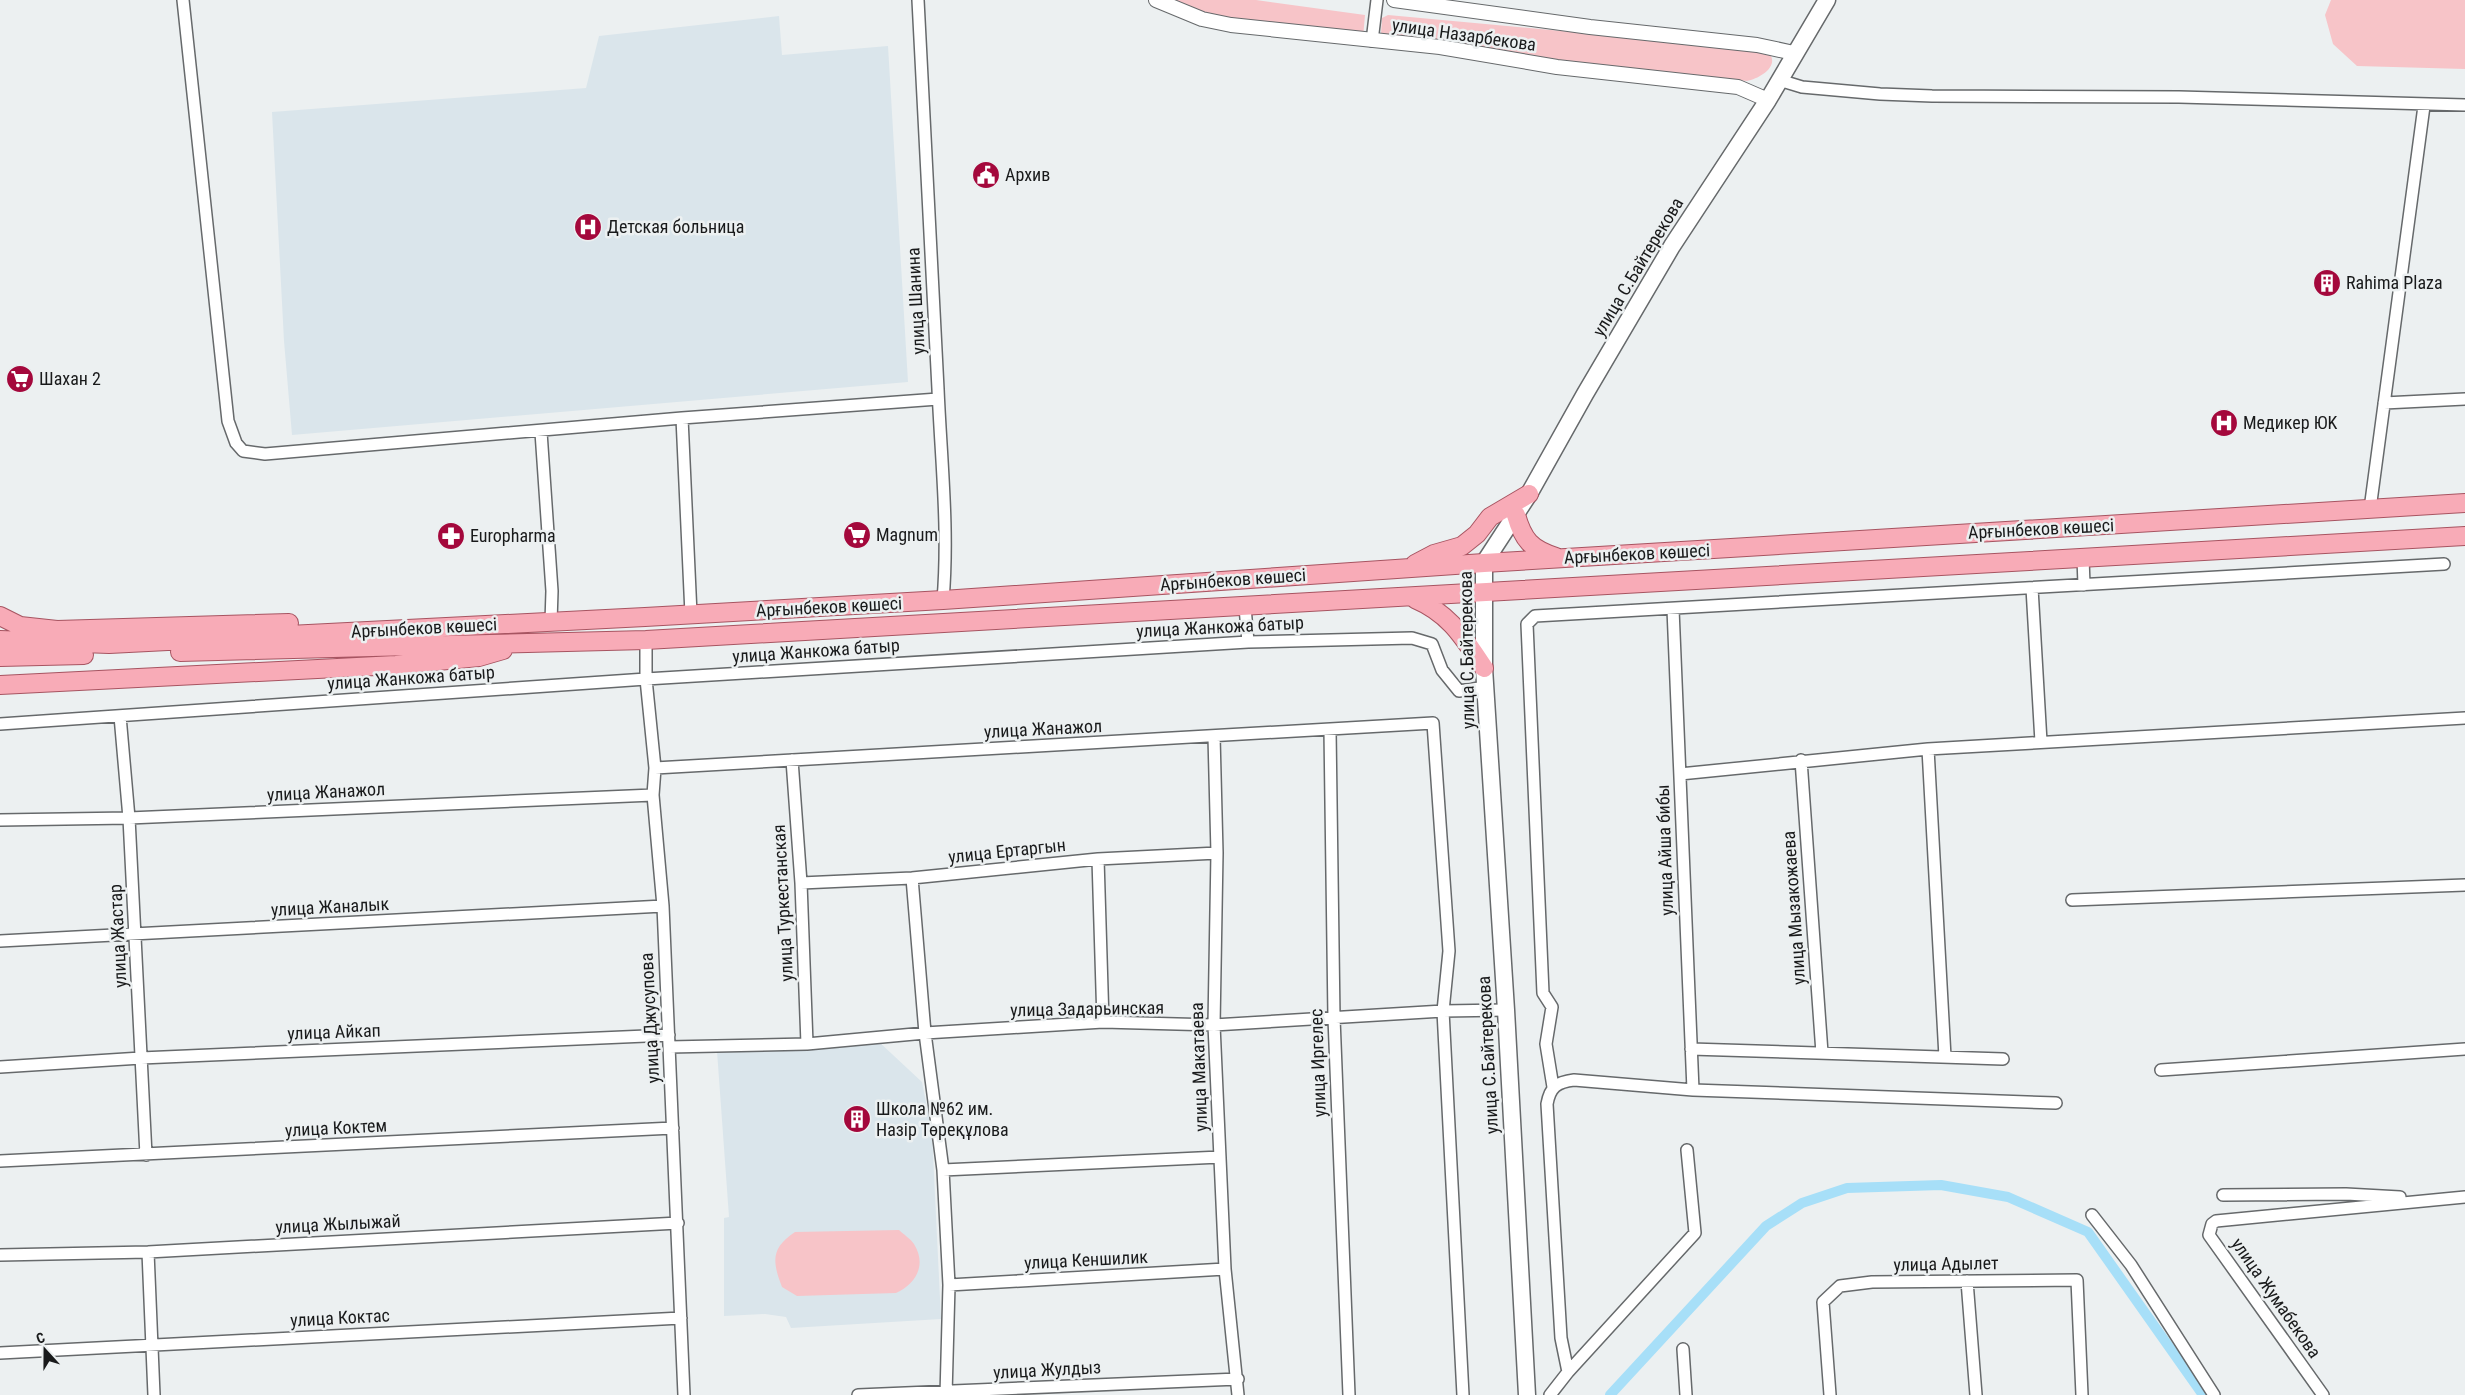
<svg xmlns="http://www.w3.org/2000/svg" width="2465" height="1395" viewBox="0 0 2465 1395" font-family="'Roboto Condensed',sans-serif">
<style>
.built{fill:#dae5eb}
.green{fill:#f7c4c8}
.lines{fill:none;stroke-linecap:round;stroke-linejoin:round}
.canal{stroke:#a7dff8;stroke-width:10}
.minor-casing{stroke:#66696b;stroke-width:14}
.tertiary-casing{stroke:#66696b;stroke-width:16}
.secondary-casing{stroke:#66696b;stroke-width:19}
.primary-casing{stroke:#a75461;stroke-width:20}
.minor{stroke:#fff;stroke-width:11}
.tertiary{stroke:#fff;stroke-width:14}
.secondary{stroke:#fff;stroke-width:16}
.primary{stroke:#f8abb7;stroke-width:18}
.labels{text-anchor:middle;stroke-width:5;stroke-linejoin:round;paint-order:stroke}
.street-label{font-size:18px;fill:#191a1b;stroke:#ecf0f1}
.poi-label{font-size:18px;fill:#191a1b;stroke:#ecf0f1;text-anchor:start}
</style>
<rect width="100%" height="100%" fill="#ecf0f1"/>
<path class="built" d="M779 16 782 55 888 46 908 382 292 435 284 341 272 112 586 88 599 36Z
M878 1041 922 1082 932 1133 941 1319 791 1328 786 1317 765 1314 724 1316V1218L729 1217 717 1051Z"/>
<path class="green" d="M1155 0H1256L1365 15 1363 38 1205 23Z
M2331 0H2465V69L2357 66 2333 44 2325 15Z
M1388 15 1766 50C1783 64 1761 78 1747 81L1385 43 1381 34 1382 18Z
M899 1230C903 1234 911 1239 914 1244 927 1265 916 1284 896 1293L797 1296 782 1287C772 1261 771 1248 795 1232Z"/>
<g class="lines">
<path class="canal" d="M1610 1395 1766 1226 1802 1203 1847 1188 1941 1185 2008 1197 2088 1232 2203 1395"/>
<g class="minor-casing">
<path id="minor" d="M183 0 228 421 236 443 243 451 265 454 682 418 938 399
M918 0C924 130 932 259 938 389 941 460 949 529 943 600
M1372 41 1377 0
M1779 80 1802 87 1880 94 1932 96 2179 97 2465 105
M2384 403 2465 399
M682 418 691 614
M541 432 552 591 551 622
M2370 509 2424 106
M2083 558 2084 585
M2032 588 2041 742
M1245 607 1248 642
M1673 609 1693 1090
M646 640V679L655 768 653 795 663 906 684 1395
M120 716 129 818 146 1155
M0 724 646 679 1248 642 1412 638 1432 644 1442 670 1459 691 1486 687
M1330 730 1334 1018 1349 1395
M1214 736 1217 853 1214 1025 1225 1269 1238 1395
M1928 749 1945 1057
M792 760 801 883 807 1044
M1801 760 1822 1053
M655 768 1433 723 1449 951 1443 1011 1463 1395
M1680 774 1928 749 2465 718
M0 820 129 818 653 795
M1098 859 1103 1022
M912 878 925 1033 943 1170 949 1285 946 1395
M801 883 912 878 1098 859 1217 853
M2072 900 2465 885
M0 941 663 906
M669 1047 807 1044 925 1033 1103 1022 1214 1025 1443 1011 1506 1010
M1691 1049 2003 1059
M0 1067 141 1058 669 1035
M2161 1070 2465 1049
M1553 1087 1546 1044 1552 1007 1543 993 1527 624 1535 616 2444 564
M0 1161 673 1128
M943 1170 1220 1157
M2223 1195 2346 1194 2400 1197
M2092 1215 2131 1265 2214 1395
M148 1252 154 1395
M0 1255 148 1252 678 1223
M1967 1281 1976 1395
M949 1285 1225 1269
M1683 1349 1686 1395
M0 1353 681 1318
M1568 1372 1561 1338 1547 1104C1550 1087 1557 1082 1574 1080L1693 1090 2056 1103
M858 1395 1238 1379
M1550 1395 1568 1372 1695 1233 1687 1150
M1830 1395 1823 1302 1840 1286 1872 1282 2077 1280 2082 1395
M2323 1395 2209 1235 2212 1224 2216 1221 2465 1197"/>
</g>
<g class="tertiary-casing">
<path id="tertiary" d="M1156 0 1202 19 1231 25 1440 47 1557 67 1738 87 1768 100
M1394 0 1590 27 1757 45 1794 53"/>
</g>
<g class="secondary-casing">
<path id="secondary" d="M1527 1395 1506 1010 1484 668V563L1529 494 1585 394 1672 246 1768 100 1827 0"/>
</g>
<g class="primary-casing">
<path id="primary" d="M1516 515C1523 540 1531 549 1556 557
M1415 564 1434 554 1462 546 1477 534 1490 517 1529 494
M1415 599C1450 614 1463 637 1484 668
M0 616 20 626 57 630 289 623
M0 640 109 644 645 617 943 600 1484 563 2465 503
M180 652 646 640 2465 536
M0 657 84 655
M0 685 396 665 479 657 503 650"/>
</g>
<use href="#minor" class="minor"/>
<use href="#tertiary" class="tertiary"/>
<use href="#secondary" class="secondary"/>
<use href="#primary" class="primary"/>
</g>
<defs>
<g id="civic-disc" transform="scale(1.4375)"><circle r="9.5" fill="#a4083c" stroke="#ecf0f1"/><path d="M-.6-6.5H3V-4.5H.6V-3L4-1V1h2V6H-6V1h2V-1L-.6-3ZM-1.2 2.5V6h2.4V2.5Z" fill="#fff"/></g>
<g id="hospital-disc" transform="scale(1.4375)"><circle r="9.5" fill="#a4083c" stroke="#ecf0f1"/><path d="M-5-5h3v3.5h4V-5h3V5h-3V1.5h-4V5h-3Z" fill="#fff"/></g>
<g id="building-disc" transform="scale(1.4375)"><circle r="9.5" fill="#a4083c" stroke="#ecf0f1"/><path d="M-4-6H4V6H1V3H-1V6H-4ZM-2.5-4.3h1.7v1.8h-1.7ZM.8-4.3h1.7v1.8H.8ZM-2.5-1h1.7V.8h-1.7ZM.8-1h1.7V.8H.8Z" fill="#fff"/></g>
<g id="supermarket-disc" transform="scale(1.4375)"><circle r="9.5" fill="#a4083c" stroke="#ecf0f1"/><path d="M-6-5.5h2.5l.6 2H6L4.5 2H-2.5L-4.4-4H-6ZM-1.5 3.2a1.3 1.3 0 1 0 .1 0ZM3 3.2a1.3 1.3 0 1 0 .1 0Z" fill="#fff"/></g>
<g id="pharmacy-disc" transform="scale(1.4375)"><circle r="9.5" fill="#a4083c" stroke="#ecf0f1"/><path d="M-2-6h4v4h4v4h-4v4h-4v-4h-4v-4h4Z" fill="#fff"/></g>
</defs>
<g fill-rule="evenodd">
<use href="#civic-disc" x="986" y="175"/>
<use href="#hospital-disc" x="588" y="227"/>
<use href="#building-disc" x="2327" y="283"/>
<use href="#supermarket-disc" x="20" y="379"/>
<use href="#hospital-disc" x="2224" y="423"/>
<use href="#supermarket-disc" x="857" y="535"/>
<use href="#pharmacy-disc" x="451" y="536"/>
<use href="#building-disc" x="857" y="1119"/>
</g>
<g class="labels">
<g class="street-label">
<text transform="translate(1464 35) rotate(8)" y="6">улица Назарбекова</text>
<text transform="translate(1638 267) rotate(-59)" y="6">улица С.Байтерекова</text>
<text transform="translate(916 301) rotate(-93)" y="6">улица Шанина</text>
<text transform="translate(2041 529) rotate(-3)" y="6">Арғынбеков көшесі</text>
<text transform="translate(1637 554) rotate(-3)" y="6">Арғынбеков көшесі</text>
<text transform="translate(1233 580) rotate(-4)" y="6">Арғынбеков көшесі</text>
<text transform="translate(829 607) rotate(-3)" y="6">Арғынбеков көшесі</text>
<text transform="translate(1220 627) rotate(-3)" y="6">улица Жанкожа батыр</text>
<text transform="translate(424 628) rotate(-3)" y="6">Арғынбеков көшесі</text>
<text transform="translate(1467 650) rotate(-91)" y="6">улица С.Байтерекова</text>
<text transform="translate(816 651) rotate(-4)" y="6">улица Жанкожа батыр</text>
<text transform="translate(411 678) rotate(-4)" y="6">улица Жанкожа батыр</text>
<text transform="translate(1043 729) rotate(-3)" y="6">улица Жанажол</text>
<text transform="translate(326 792) rotate(-3)" y="6">улица Жанажол</text>
<text transform="translate(1665 850) rotate(-92)" y="6">улица Айша бибы</text>
<text transform="translate(1007 851) rotate(-6)" y="6">улица Ертаргын</text>
<text transform="translate(783 903) rotate(-93)" y="6">улица Туркестанская</text>
<text transform="translate(330 907) rotate(-3)" y="6">улица Жаналык</text>
<text transform="translate(1794 908) rotate(-94)" y="6">улица Мызакожаева</text>
<text transform="translate(118 936) rotate(-93)" y="6">улица Жастар</text>
<text transform="translate(1087 1009) rotate(-1)" y="6">улица Задарьинская</text>
<text transform="translate(650 1018) rotate(-93)" y="6">улица Джусупова</text>
<text transform="translate(334 1032) rotate(-2)" y="6">улица Айкап</text>
<text transform="translate(1488 1055) rotate(-93)" y="6">улица С.Байтерекова</text>
<text transform="translate(1318 1063) rotate(-92)" y="6">улица Иргелес</text>
<text transform="translate(1199 1067) rotate(-92)" y="6">улица Макатаева</text>
<text transform="translate(336 1128) rotate(-3)" y="6">улица Коктем</text>
<text transform="translate(338 1224) rotate(-3)" y="6">улица Жылыжай</text>
<text transform="translate(1086 1260) rotate(-3)" y="6">улица Кеншилик</text>
<text transform="translate(1946 1264) rotate(-1)" y="6">улица Адылет</text>
<text transform="translate(2276 1298) rotate(55)" y="6">улица Жумабекова</text>
<text transform="translate(340 1318) rotate(-3)" y="6">улица Коктас</text>
<text transform="translate(1047 1370) rotate(-3)" y="6">улица Жулдыз</text>
</g>
<g class="poi-label">
<text x="1005" y="181">Архив</text>
<text x="607" y="233">Детская больница</text>
<text x="2346" y="289">Rahima Plaza</text>
<text x="39" y="385">Шахан 2</text>
<text x="2243" y="429">Медикер ЮK</text>
<text x="876" y="541">Magnum</text>
<text x="470" y="542">Europharma</text>
<text x="876" y="1115">Школа №62 им.<tspan x="876" dy="21">Назір Төреқұлова</tspan></text>
</g>
</g>
<g transform="translate(45 1350) rotate(339)" stroke="#ecf0f1" stroke-width="4" paint-order="stroke">
<path d="M0-4L9 19L0 12L-9 19Z" fill="#191a1b"/>
<text y="-8" font-size="14" font-weight="bold" text-anchor="middle" fill="#191a1b">С</text>
</g>
</svg>
